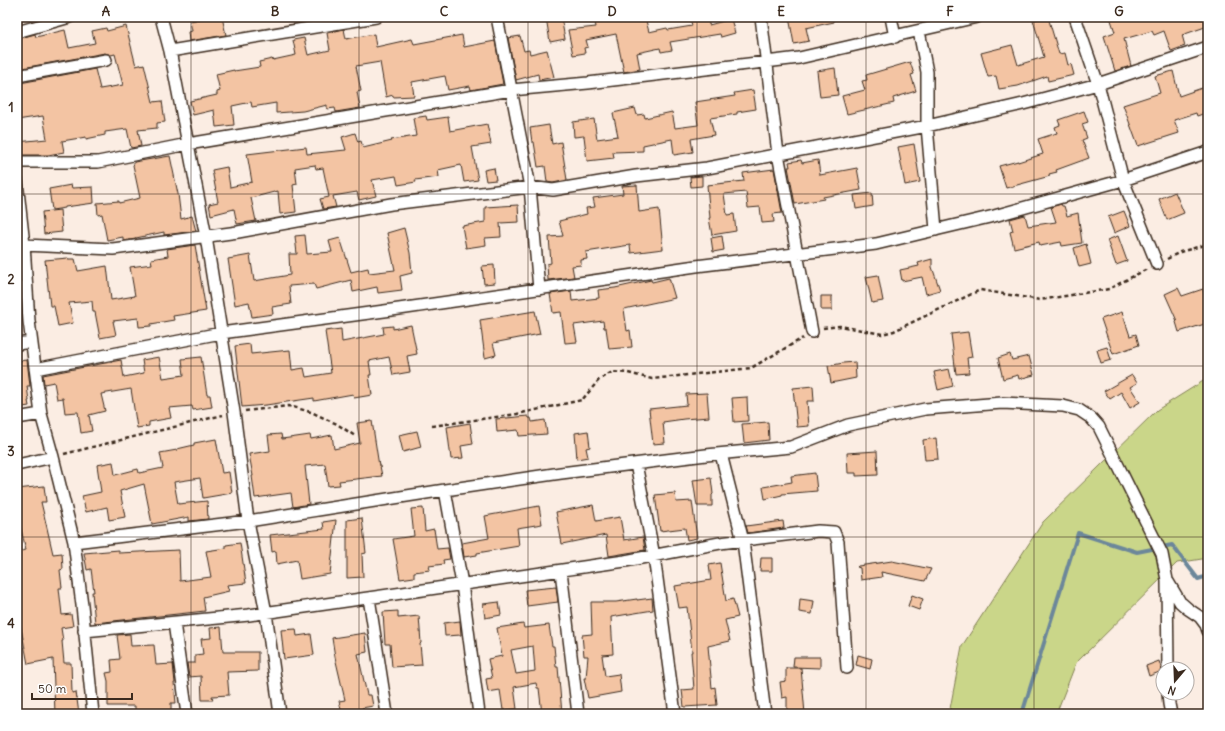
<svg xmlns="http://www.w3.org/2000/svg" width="1225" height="731" viewBox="0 0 1225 731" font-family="Delius,sans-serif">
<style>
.green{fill:#cad689;stroke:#828054}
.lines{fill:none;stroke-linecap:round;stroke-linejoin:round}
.stream{stroke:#6c879a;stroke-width:4}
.building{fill:#f3c4a3;stroke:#3b2a1e;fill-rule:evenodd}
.minor-casing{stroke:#3b2a1e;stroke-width:14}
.path{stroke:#3b2a1e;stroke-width:2.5;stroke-dasharray:4 3;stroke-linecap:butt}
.minor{stroke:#fff;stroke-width:11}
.grid{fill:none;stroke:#3b2a1e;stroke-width:1;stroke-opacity:0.55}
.neatline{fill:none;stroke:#3b2a1e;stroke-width:1.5}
.grid-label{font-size:13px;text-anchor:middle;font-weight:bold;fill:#3b2a1e}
</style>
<rect width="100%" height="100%" fill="#fbede3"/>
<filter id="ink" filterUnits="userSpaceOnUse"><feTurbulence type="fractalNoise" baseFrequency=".025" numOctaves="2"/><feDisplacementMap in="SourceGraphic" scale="8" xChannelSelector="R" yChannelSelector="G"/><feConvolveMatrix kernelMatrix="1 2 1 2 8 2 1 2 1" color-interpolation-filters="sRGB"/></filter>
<g filter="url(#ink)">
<path class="green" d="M1208 378V558L1177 563 1076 663 1056 714H949L962 646 1043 522 1157 410Z"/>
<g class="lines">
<path class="stream" d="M1022 714 1078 533 1137 552 1172 545 1198 579 1208 576"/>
</g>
<path class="building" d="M212 17H222L226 35 189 41 188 32 192 31 190 21Z
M546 17H561L565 39 550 42Z
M594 17H645L649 32 667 28 668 30 692 26 690 17H708L709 25 731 19 735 33 721 37 720 34 670 42 672 50 661 52 660 48 637 53 640 69 624 72 616 34 586 40 588 47 584 48 585 53 573 55 568 30 596 27Z
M789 17H833L834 22 806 28 809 41 794 44Z
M1044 17H1048L1059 54 1065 53 1068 65 1071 64 1074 75 1048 81 1047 76 1018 86 999 89 996 76 988 77 981 53 1012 45 1018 65 1044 57 1033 20Z
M1110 17H1208V26L1182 35 1185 46 1171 51 1164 31 1154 35 1152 31 1124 39 1131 66 1115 71 1104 36 1115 32Z
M126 26 136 66 144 64 153 102 162 101 165 122 157 123V128L138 130 141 146 131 148 127 129 105 132V135L86 139V137L62 141 64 152 48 155H17V142L47 139 43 116 17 120V85H21L20 83 95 69 100 89 123 85 115 54 111 55 105 53 17 69V39L35 34 36 37 65 30 69 48 95 43 92 31 106 28 107 31Z
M344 29 346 39 374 34 376 47 412 39 414 44 462 35 464 47 495 41 503 84 471 90 470 86 448 90 445 76 412 82 414 96 393 97V95L386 97 380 62 356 66 361 91 357 92 360 108 336 112 335 108 327 109V105L303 111 276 113V103L252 107 251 102 232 106 234 125 216 127 214 110 193 115 190 101 217 95V92L220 91 216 74 234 70V71L260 67 259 62 272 59 273 60 296 55 293 40 304 38 308 55 330 50 327 33Z
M520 36 524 51 529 50 530 54 547 50 554 77 539 80 538 74 516 80 508 38Z
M910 62 914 74 911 75 916 91 893 98 894 103 847 114 842 96 865 90 862 81 867 80 866 75Z
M835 68 838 95 820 97 817 71Z
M1173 71 1179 96 1202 88 1208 108V112L1197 116 1196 113 1174 120 1179 133 1138 146 1123 105 1160 93 1155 76Z
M753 90 756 109 737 112V114L710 118 714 135 691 139 693 152 674 155 672 139 643 145V151L613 152 614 158 587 161 584 136 574 137 573 122 594 119 597 139 618 136 613 113 635 108 637 115 644 114 645 118 672 112 675 128 698 125 695 102 735 96 734 93Z
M1084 111 1088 122 1082 124 1087 138 1082 140 1089 158 1056 170 1057 172 1049 174 1050 176 1006 188 999 166 1018 161V162L1043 154 1038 139 1057 133 1055 127 1060 125 1058 120Z
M426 116 427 120 448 117 450 131 487 124 491 144 472 147 478 180 464 182 461 165 438 170 439 177 415 180 416 182 398 185 396 176 372 180 376 196 359 200 357 192 333 196 336 207 323 209 320 199 329 197 323 168 316 169 315 165 295 168 297 184 293 185 296 212 280 214 278 191 251 198 256 221 237 224 234 209 211 215 209 204 218 202 212 170 227 167 230 187 252 182 247 154 306 147 307 154 346 150 342 137 355 133 358 142 361 141 363 148 392 141 391 140 416 136 413 118Z
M549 125 552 144 561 142 567 180 553 183 547 182 545 166 538 167 534 142H532L530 128Z
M914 144 920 182 905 185 898 147Z
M170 156 178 194 181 219 192 216 196 231 164 235V232L136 238V239L123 241V237L107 240 102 214 98 215 97 203 119 201V203L140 198 133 165 134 164V162Z
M801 160 802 163 818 160 820 175 857 168 861 190 823 197 824 199 795 204 788 167H790L789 162Z
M494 168 496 180 486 181 484 170Z
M774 169 782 213 773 214 774 222 762 223 760 207 748 208 746 192 724 194 727 215 734 214 736 231 712 235 709 218H710L707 185 744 181 743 173Z
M702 176V186L691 187 690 177Z
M71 185 72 188 93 187 94 203 65 207V208L52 210 49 189Z
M637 185 639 212 659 209 663 249 631 253 630 245 586 252 587 259 581 260V265L572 266 574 277 548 280 547 264 551 263 549 237 563 236 559 221 587 214 586 208 595 207 593 198 623 194 622 186Z
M1175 192 1184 213 1167 220 1159 199Z
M872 193 873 206 856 209 854 195Z
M1061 204 1062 206H1064L1067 216 1078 213 1082 243 1062 246 1061 242 1040 246 1039 242 1014 248 1010 232 1013 231 1010 219 1025 215 1028 226 1056 222 1051 207Z
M518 205 519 222 500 223 501 237 485 238 486 245 466 248 462 226 485 222V207Z
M60 210 62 232 44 234 42 212Z
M1124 211 1130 226 1114 233 1108 217Z
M404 228 410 253 412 273 400 276 402 290 378 293 377 287 353 292 351 280 316 289 314 284 289 286 291 304 272 307 273 314 252 317 249 302 235 305 228 259 250 255 254 281 290 275 289 254H297L295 236 305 235 307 254 332 252 329 241 340 238 351 272 368 268 369 273 395 270 387 233Z
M722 236 724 250 713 252 711 238Z
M1118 236 1127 261 1116 265 1107 240Z
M1086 244 1091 264 1079 267 1074 248Z
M195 245 206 311 173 316 174 320 151 324V326L139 327 138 318 113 321 116 335 100 338 95 312H93L92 301 69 303 73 323 58 326 54 306H50L45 260 68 258V259H75L78 271 107 266 111 300 135 296 130 267 152 264 151 259 168 256 167 249Z
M932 259V267L940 290 926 294 922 277 902 281 900 270 919 266 918 263Z
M494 265 495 283 484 284 482 266Z
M878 275 883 301 872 303 866 277Z
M669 278 675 298 624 309 627 331 630 330 632 347 609 349 606 328H604L603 321 574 325 577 342 565 343 561 312 553 313 550 294 571 291 572 301 599 298 598 290 615 288 651 280 652 282Z
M1178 288 1182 296 1203 289 1206 299 1208 298V323L1179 332 1176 322 1177 321 1165 294Z
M821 296H832V310H821Z
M535 311 540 334 493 343 496 355 485 358 480 320Z
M1122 312 1130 336 1136 334 1139 345 1113 354 1101 319Z
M411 325 417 354 407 356 410 372 393 375 389 357 369 361 371 375H369L372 395 354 398 353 394 314 401V398L266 405 242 407 235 346 250 344 251 354 290 350 292 370 304 368 306 377 331 373 325 331 341 329 342 342 384 334 383 327 393 326V329Z
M968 332 972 357 967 358 969 373 956 374 951 334Z
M1107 347 1111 360 1101 363 1097 350Z
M1010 354 1012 360 1029 356 1034 375 1019 379 1018 375 1003 379 998 358Z
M159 357 163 378 184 375 182 359 201 357 207 395H210L212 407 193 410 192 406 169 408 171 418 149 422V426L137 428 131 389 101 394 105 411 89 415 92 431 81 433 78 412 65 413 63 398 57 399 54 382 44 384 43 375 121 360 124 377 144 373 142 360Z
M27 360 30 386H27L29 401H28L29 406 17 408V361Z
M855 362 856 378 831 383 828 366 843 363Z
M949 369 953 386 938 390 934 372Z
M1132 375 1137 383 1130 387 1140 402 1130 408 1121 392 1110 399 1104 391Z
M813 386 814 401H807L809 426 797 427 793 388Z
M707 393 709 417 684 419 663 422 665 443 653 444 649 409 687 405 686 394Z
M747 397 748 421 734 422 732 398Z
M528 416 529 418H531L532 422 545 420 547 434 519 436 518 430 497 432 496 419Z
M372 421 379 466H380L382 476 339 481 340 485 328 486 325 464 305 466 309 504 293 507 291 493 255 498 252 476H253L249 454 270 451 268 435 281 434 282 439 310 435 311 439 332 435 334 449 360 443 357 423Z
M768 422 769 440 744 443 742 424Z
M470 423 473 444 461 446 463 458 451 459 447 427Z
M417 431 421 447 403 452 399 435Z
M588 431 590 447 586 448 588 457 577 459 575 433Z
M936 438 938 459 925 460 923 440Z
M216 439 222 473 229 472 232 493 203 498 200 478 174 482 178 504 207 501 208 519 189 521V517L152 524 144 484 120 491 125 517 109 520 107 507 86 512 82 496 101 492 97 465 113 462 115 475 138 469 139 473 163 468 160 453 177 450V449L194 445V443Z
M877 451 878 475 856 476V473H848L847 453Z
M815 473 817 491 782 494V495L765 499 763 487 792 482 791 476Z
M711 478 713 494 712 495V506H697L693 480Z
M44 486 46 502H41L53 554 62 553 63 569 60 570 62 588H59L62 615 71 614 73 626 61 628 63 641H62L64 663H71L72 693 76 692 79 714H55L53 659 28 664 19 618 17 619V552L26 550 20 525 17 526V489Z
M675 493 676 502 692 501 697 538 687 540 685 528 660 531 655 495Z
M593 505 596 521 620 517 624 540 643 537 645 550 609 556 606 535 562 544 556 512Z
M539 506 542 524 517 528 519 546 477 553V555L464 557 462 543 489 538 485 516Z
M423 508 425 531 434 529 437 549 448 548 450 559 443 560 444 564 429 566 430 570 414 572V577L400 579 393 539 414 536 411 509Z
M362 518 366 553 362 554 363 577 347 578V520Z
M336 520 330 574 300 579 297 560 277 564 276 551 272 552 270 535 324 529 323 522Z
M783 521 784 528 748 533 746 526Z
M240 543 246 583 227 585 229 591 203 597 205 611 95 623 92 592H94L91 569 87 570 84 553 119 550V553L179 550 180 581 211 577 206 551 226 548V545Z
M761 558H772V571H760Z
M892 561 931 569 925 581 881 572 882 577 861 580 860 568 857 567 858 566Z
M720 563 726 601 733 599 738 617 725 620 730 641 708 646 712 688 715 687 717 705 684 707 682 690 694 689 691 652H692L687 607 679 608 675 586 711 580 709 565Z
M556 587 558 602 527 606 525 590Z
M912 595 923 599 919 610 908 606Z
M652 598 653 610 611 617 613 654 602 655 605 676 619 674 621 692 588 698 584 678H586L588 656H584L582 635 592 634 591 602H616L637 599V600Z
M800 599 814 601 812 614 799 612Z
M499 602 501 615 485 618 483 604Z
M398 611V618L419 616 421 643 420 644 422 665 392 667 390 644H385L383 612Z
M460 621 461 635 445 636 444 623Z
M523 624 524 628 549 625 552 646H554L556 667H558L562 714H542L539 688H537L536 683 514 687 517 709 503 710 500 690 488 692 486 679 492 678 488 659 502 656 497 628ZM533 646 535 671 516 674 511 650Z
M221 627 223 652H258V671L227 672 229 695 212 696 213 700H202L201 676 189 677 187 663H195V655L203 654 201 639 211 638 210 628Z
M296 629 297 636 311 634 314 655 284 659 281 630Z
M365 633 367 652 358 654 367 695H371L373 706 362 708 363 711 350 714H342L339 701 345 700 335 657 332 638Z
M130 634 131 646 154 645 156 665 173 664 175 683H174L176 703H171V714H135V706H108V681L106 673 112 672 111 660 120 659 117 635Z
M858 655 872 659 870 669 856 665Z
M794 657H820V668L793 667Z
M1159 661 1162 671 1149 676 1146 666Z
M786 668H801L805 714H787V697L782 698 780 682 786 681Z"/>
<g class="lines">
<g class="minor-casing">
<path id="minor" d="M161 17 170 51 206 237 234 412 248 521 266 613 280 714
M497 17 530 187 539 289
M761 17 778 154 812 332
M891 17 895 37
M1075 17 1098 84 1123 180 1157 264
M919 31 927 72V126L936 230
M17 32 70 17
M170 51 376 17
M17 76 106 60
M17 162H98L188 144 511 90 588 83 799 58 977 17
M17 181 24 245 29 321 41 414 53 457 74 542 82 605 93 714
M17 246 24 245 113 249 238 232 391 204 530 187 553 190 636 176 707 168 927 126 1023 104 1098 84 1208 47
M17 344 31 342
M35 369 221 333 399 309 696 266 876 244 994 216 1062 197 1123 180 1208 152
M17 418 41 414
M721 454 743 541 765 714
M636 464 654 556 675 714
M17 465 53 457
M445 490 462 584 479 714
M74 542 248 521 445 490 561 473 706 455 791 447 848 425 925 409 1002 403 1063 406 1079 410 1091 418 1099 427 1162 554 1167 580 1180 602 1188 609 1200 617 1206 625 1208 631
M561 571 578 714
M1167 580 1168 669
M369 598 387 714
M174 623 187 714
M84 631 249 615 625 561 720 543 818 531 834 532 838 542 847 668
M1168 693 1169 704 1171 714"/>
</g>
<path class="path" d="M1167 259 1180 252 1208 244
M823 328 840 326 882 334 894 331 980 290 1040 300 1109 289 1147 269
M245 411 289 406 311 412 337 424 355 436
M432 426 517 414 582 400 599 380 612 372 628 373 652 379 751 368 803 338
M64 454 223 415"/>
<use href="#minor" class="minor"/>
</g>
</g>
<path class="grid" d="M191 17V714M359 17V714M528 17V714M697 17V714M866 17V714M1034 17V714M17 194H1208M17 366H1208M17 537H1208"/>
<rect width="1225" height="731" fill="none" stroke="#fff" stroke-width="44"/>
<g transform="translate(1175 681) rotate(199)"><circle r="19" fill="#ffffff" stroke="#b1aaa5"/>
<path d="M0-3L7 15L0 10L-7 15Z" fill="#3b2a1e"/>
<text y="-6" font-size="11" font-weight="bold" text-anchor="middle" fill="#3b2a1e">N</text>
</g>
<path d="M32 693v6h100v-6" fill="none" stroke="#3b2a1e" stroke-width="2"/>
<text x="38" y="693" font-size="12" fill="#3b2a1e" stroke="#ffffff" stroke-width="3" paint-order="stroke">50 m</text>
<rect x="22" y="22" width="1181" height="687" class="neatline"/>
<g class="grid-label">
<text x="106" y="16">A</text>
<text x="275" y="16">B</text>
<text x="444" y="16">C</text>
<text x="612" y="16">D</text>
<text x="781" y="16">E</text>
<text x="950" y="16">F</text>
<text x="1119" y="16">G</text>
<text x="11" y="112">1</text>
<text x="11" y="284">2</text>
<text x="11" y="456">3</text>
<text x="11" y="628">4</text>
</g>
</svg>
